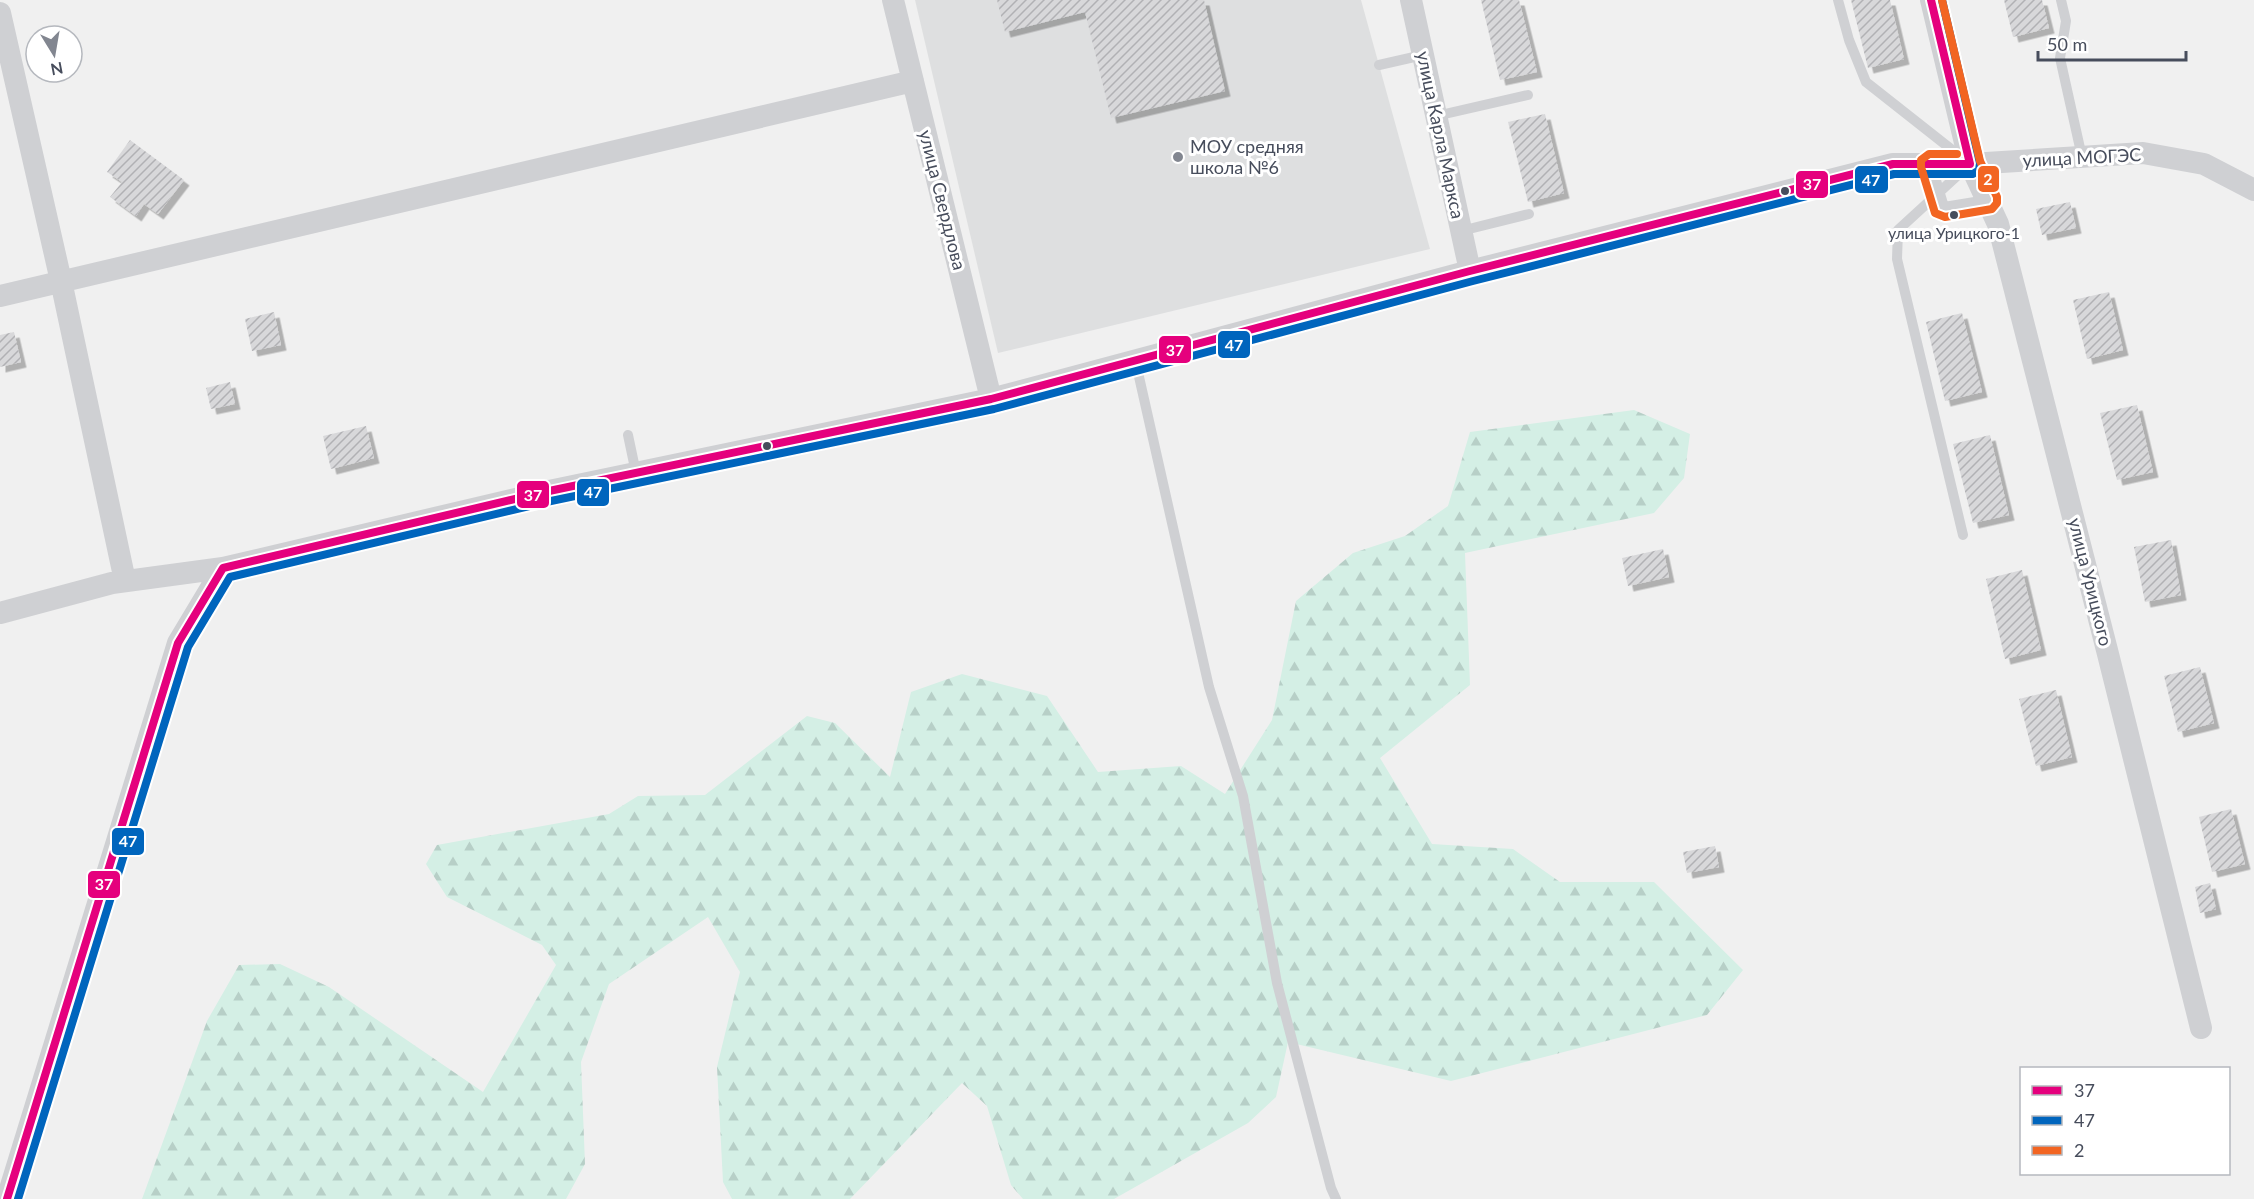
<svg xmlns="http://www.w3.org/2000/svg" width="2254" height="1199" viewBox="0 0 2254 1199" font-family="Lato,sans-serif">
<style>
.education{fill:#dedfe0}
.forest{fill:url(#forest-firs)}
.building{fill:url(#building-hatch);filter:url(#shadow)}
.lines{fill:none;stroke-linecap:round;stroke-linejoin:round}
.lane{stroke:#cfd0d3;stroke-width:10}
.street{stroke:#cfd0d3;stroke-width:22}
.bus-1-casing{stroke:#fff;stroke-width:12}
.bus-2-casing{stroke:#fff;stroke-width:12}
.bus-3-casing{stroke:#fff;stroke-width:12}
.bus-1{stroke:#e5007d;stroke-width:8}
.bus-2{stroke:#0065bd;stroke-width:8}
.bus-3{stroke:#f26522;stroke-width:8}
.poi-dot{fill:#828690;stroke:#fff;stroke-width:2}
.bus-dot{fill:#474d5c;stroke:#fff;stroke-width:2}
.labels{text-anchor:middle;stroke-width:6;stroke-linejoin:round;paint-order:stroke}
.bus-label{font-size:16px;fill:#474d5c;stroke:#fff}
.street-label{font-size:18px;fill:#474d5c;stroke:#fff}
.poi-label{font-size:18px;fill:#474d5c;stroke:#fff;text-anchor:start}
.line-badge{stroke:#fff;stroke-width:2}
.badge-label{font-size:16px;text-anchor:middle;font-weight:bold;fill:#fff}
</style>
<defs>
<pattern id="forest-firs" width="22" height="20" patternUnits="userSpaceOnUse" patternTransform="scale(1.5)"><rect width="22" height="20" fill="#d4efe5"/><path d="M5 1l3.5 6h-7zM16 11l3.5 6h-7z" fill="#b7cfc7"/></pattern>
<pattern id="building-hatch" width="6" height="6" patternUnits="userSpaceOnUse" patternTransform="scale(1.5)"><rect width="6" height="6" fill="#d8d8da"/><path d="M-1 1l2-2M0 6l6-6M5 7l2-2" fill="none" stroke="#b1b1b4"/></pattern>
<filter id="shadow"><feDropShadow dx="5.5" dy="5.5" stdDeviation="0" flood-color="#0004"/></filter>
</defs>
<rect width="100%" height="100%" fill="#f0f0f0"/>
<path class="education" d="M915 0H1361L1430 249 998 353Z"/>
<path class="forest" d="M1634 410 1690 434 1684 478 1654 513 1465 553 1470 685 1380 758 1432 844 1513 849 1560 882H1654L1743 970 1707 1015 1451 1081 1288 1042 1276 1097 1248 1123 1114 1199H1023L1011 1185 987 1106 962 1083 850 1199H732L723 1182 717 1067 740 972 708 917 609 984 581 1062 585 1164 566 1199H142L207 1021 239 965 280 964 329 987 483 1092 556 965 542 945 447 897 426 864 437 845 609 814 638 796 705 795 807 716 835 723 890 777 911 692 962 674 1047 696 1098 772 1181 766 1225 794 1272 720 1296 601 1353 553 1405 536 1448 506 1470 432Z"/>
<path class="building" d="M997 0H1204L1225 91 1111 118 1085 12 1005 32Z
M1481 0H1519L1537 72 1500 80Z
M1851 0H1890L1904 59 1868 68Z
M2004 0H2042L2049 28 2013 37Z
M1545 114 1564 193 1528 202 1508 122Z
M130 140 184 180 158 214 144 204 136 216 110 197 122 182 107 172Z
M2070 202 2076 228 2042 235 2036 209Z
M2109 292 2123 350 2087 359 2073 300Z
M274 312 281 345 252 351 245 319Z
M1962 313 1982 392 1945 401 1926 322Z
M14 332 21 362 0 367V335Z
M230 382 235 404 211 409 206 388Z
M2137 405 2153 472 2117 480 2100 413Z
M366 426 374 458 331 469 323 436Z
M1990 435 2009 515 1973 523 1953 444Z
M2171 540 2181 595 2145 602 2134 547Z
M1663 549 1669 577 1628 586 1622 558Z
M2022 570 2041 650 2005 659 1986 579Z
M2200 667 2214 723 2178 732 2164 676Z
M2056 690 2072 757 2036 766 2019 699Z
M2231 809 2245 864 2212 872 2199 817Z
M1715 846 1719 867 1687 873 1683 852Z
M2210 883 2216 909 2200 913 2195 887Z"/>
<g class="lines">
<path class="lane" d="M1838 0 1849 40 1866 82 1970 164 1898 230 1897 259 1963 535
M2061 0 2066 21 2060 58 2082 157
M1379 65 1423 55
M1436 116 1528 95
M1931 164 1944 207 1987 200
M1461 231 1529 214
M1135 359 1209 687 1243 796 1277 983 1331 1188 1336 1199
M628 435 636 473"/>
<path class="street" d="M893 0 991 399
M1411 0 1470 271
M1931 0 1970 164 1998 224 2108 654 2201 1028
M0 13 61 281 125 581
M0 296 913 81
M0 613 112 583 223 568 549 491 991 399 1470 271 1893 164H1970L2143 153 2204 164 2254 190
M7 1199 178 643 223 568"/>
<g class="bus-1-casing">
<path id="bus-1" d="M7 1199 178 643 223 568 549 491 991 399 1470 271 1893 164H1970L1931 0"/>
</g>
<g class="bus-2-casing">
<path id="bus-2" d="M18 1199 188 647 230 577 551 501 994 409 1473 281 1894 174H1973L1979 170 1980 163 1942 0"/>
</g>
<g class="bus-3-casing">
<path id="bus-3" d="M1942 0 1980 161 1997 197V203L1992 209 1945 217 1935 213 1921 167V160L1929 154H1957"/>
</g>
<use href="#bus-1" class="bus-1"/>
<use href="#bus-2" class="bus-2"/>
<use href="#bus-3" class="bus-3"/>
</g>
<circle class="poi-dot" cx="1178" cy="157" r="6"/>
<g class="bus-dot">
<circle cx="1785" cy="191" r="5"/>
<circle cx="1954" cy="215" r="5"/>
<circle cx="767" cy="446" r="5"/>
</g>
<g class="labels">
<g class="bus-label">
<text x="1954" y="239">улица Урицкого-1</text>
</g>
<g class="street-label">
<text transform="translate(1440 135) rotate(78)" y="6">улица Карла Маркса</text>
<text transform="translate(2082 158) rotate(-3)" y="6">улица МОГЭС</text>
<text transform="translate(942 200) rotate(76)" y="6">улица Свердлова</text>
<text transform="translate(2090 582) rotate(76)" y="6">улица Урицкого</text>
</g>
<g class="poi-label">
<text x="1190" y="153">МОУ средняя<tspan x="1190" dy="21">школа №6</tspan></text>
</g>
</g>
<g class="line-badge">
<rect x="1977" y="165" width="23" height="28" rx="6" fill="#f26522"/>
<rect x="1854" y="165" width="35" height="29" rx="6" fill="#0065bd"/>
<rect x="1795" y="170" width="34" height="29" rx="6" fill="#e5007d"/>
<rect x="1217" y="330" width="34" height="29" rx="6" fill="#0065bd"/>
<rect x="1158" y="335" width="34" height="29" rx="6" fill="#e5007d"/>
<rect x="576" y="478" width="34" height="29" rx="6" fill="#0065bd"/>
<rect x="516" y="480" width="34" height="29" rx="6" fill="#e5007d"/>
<rect x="111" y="827" width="34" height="29" rx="6" fill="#0065bd"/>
<rect x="87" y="870" width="34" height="29" rx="6" fill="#e5007d"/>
</g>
<g class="badge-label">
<text x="1988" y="185">2</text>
<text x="1871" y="186">47</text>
<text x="1812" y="190">37</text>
<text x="1234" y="351">47</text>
<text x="1175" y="356">37</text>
<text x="593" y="498">47</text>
<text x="533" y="501">37</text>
<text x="128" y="847">47</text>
<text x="104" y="890">37</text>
</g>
<rect x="2020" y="1067" width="210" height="108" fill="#ffffff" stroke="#b5b8be" stroke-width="1.5"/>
<rect x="2032" y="1086" width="30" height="9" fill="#e5007d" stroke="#b5b8be" stroke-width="1.5"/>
<text x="2074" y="1097" font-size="18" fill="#474d5c">37</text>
<rect x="2032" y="1116" width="30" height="9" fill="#0065bd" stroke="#b5b8be" stroke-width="1.5"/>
<text x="2074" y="1127" font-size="18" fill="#474d5c">47</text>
<rect x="2032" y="1146" width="30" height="9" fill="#f26522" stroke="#b5b8be" stroke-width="1.5"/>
<text x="2074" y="1157" font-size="18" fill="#474d5c">2</text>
<g transform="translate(54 54) rotate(169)"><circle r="28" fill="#ffffff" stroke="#b5b8be" stroke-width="1.5"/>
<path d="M0-4.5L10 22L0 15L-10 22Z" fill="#828690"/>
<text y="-9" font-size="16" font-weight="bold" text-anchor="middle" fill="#474d5c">N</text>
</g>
<path d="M2038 51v9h148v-9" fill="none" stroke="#474d5c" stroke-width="3"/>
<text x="2047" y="51" font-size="18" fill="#474d5c" stroke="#ffffff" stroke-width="4.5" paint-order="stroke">50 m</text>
</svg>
